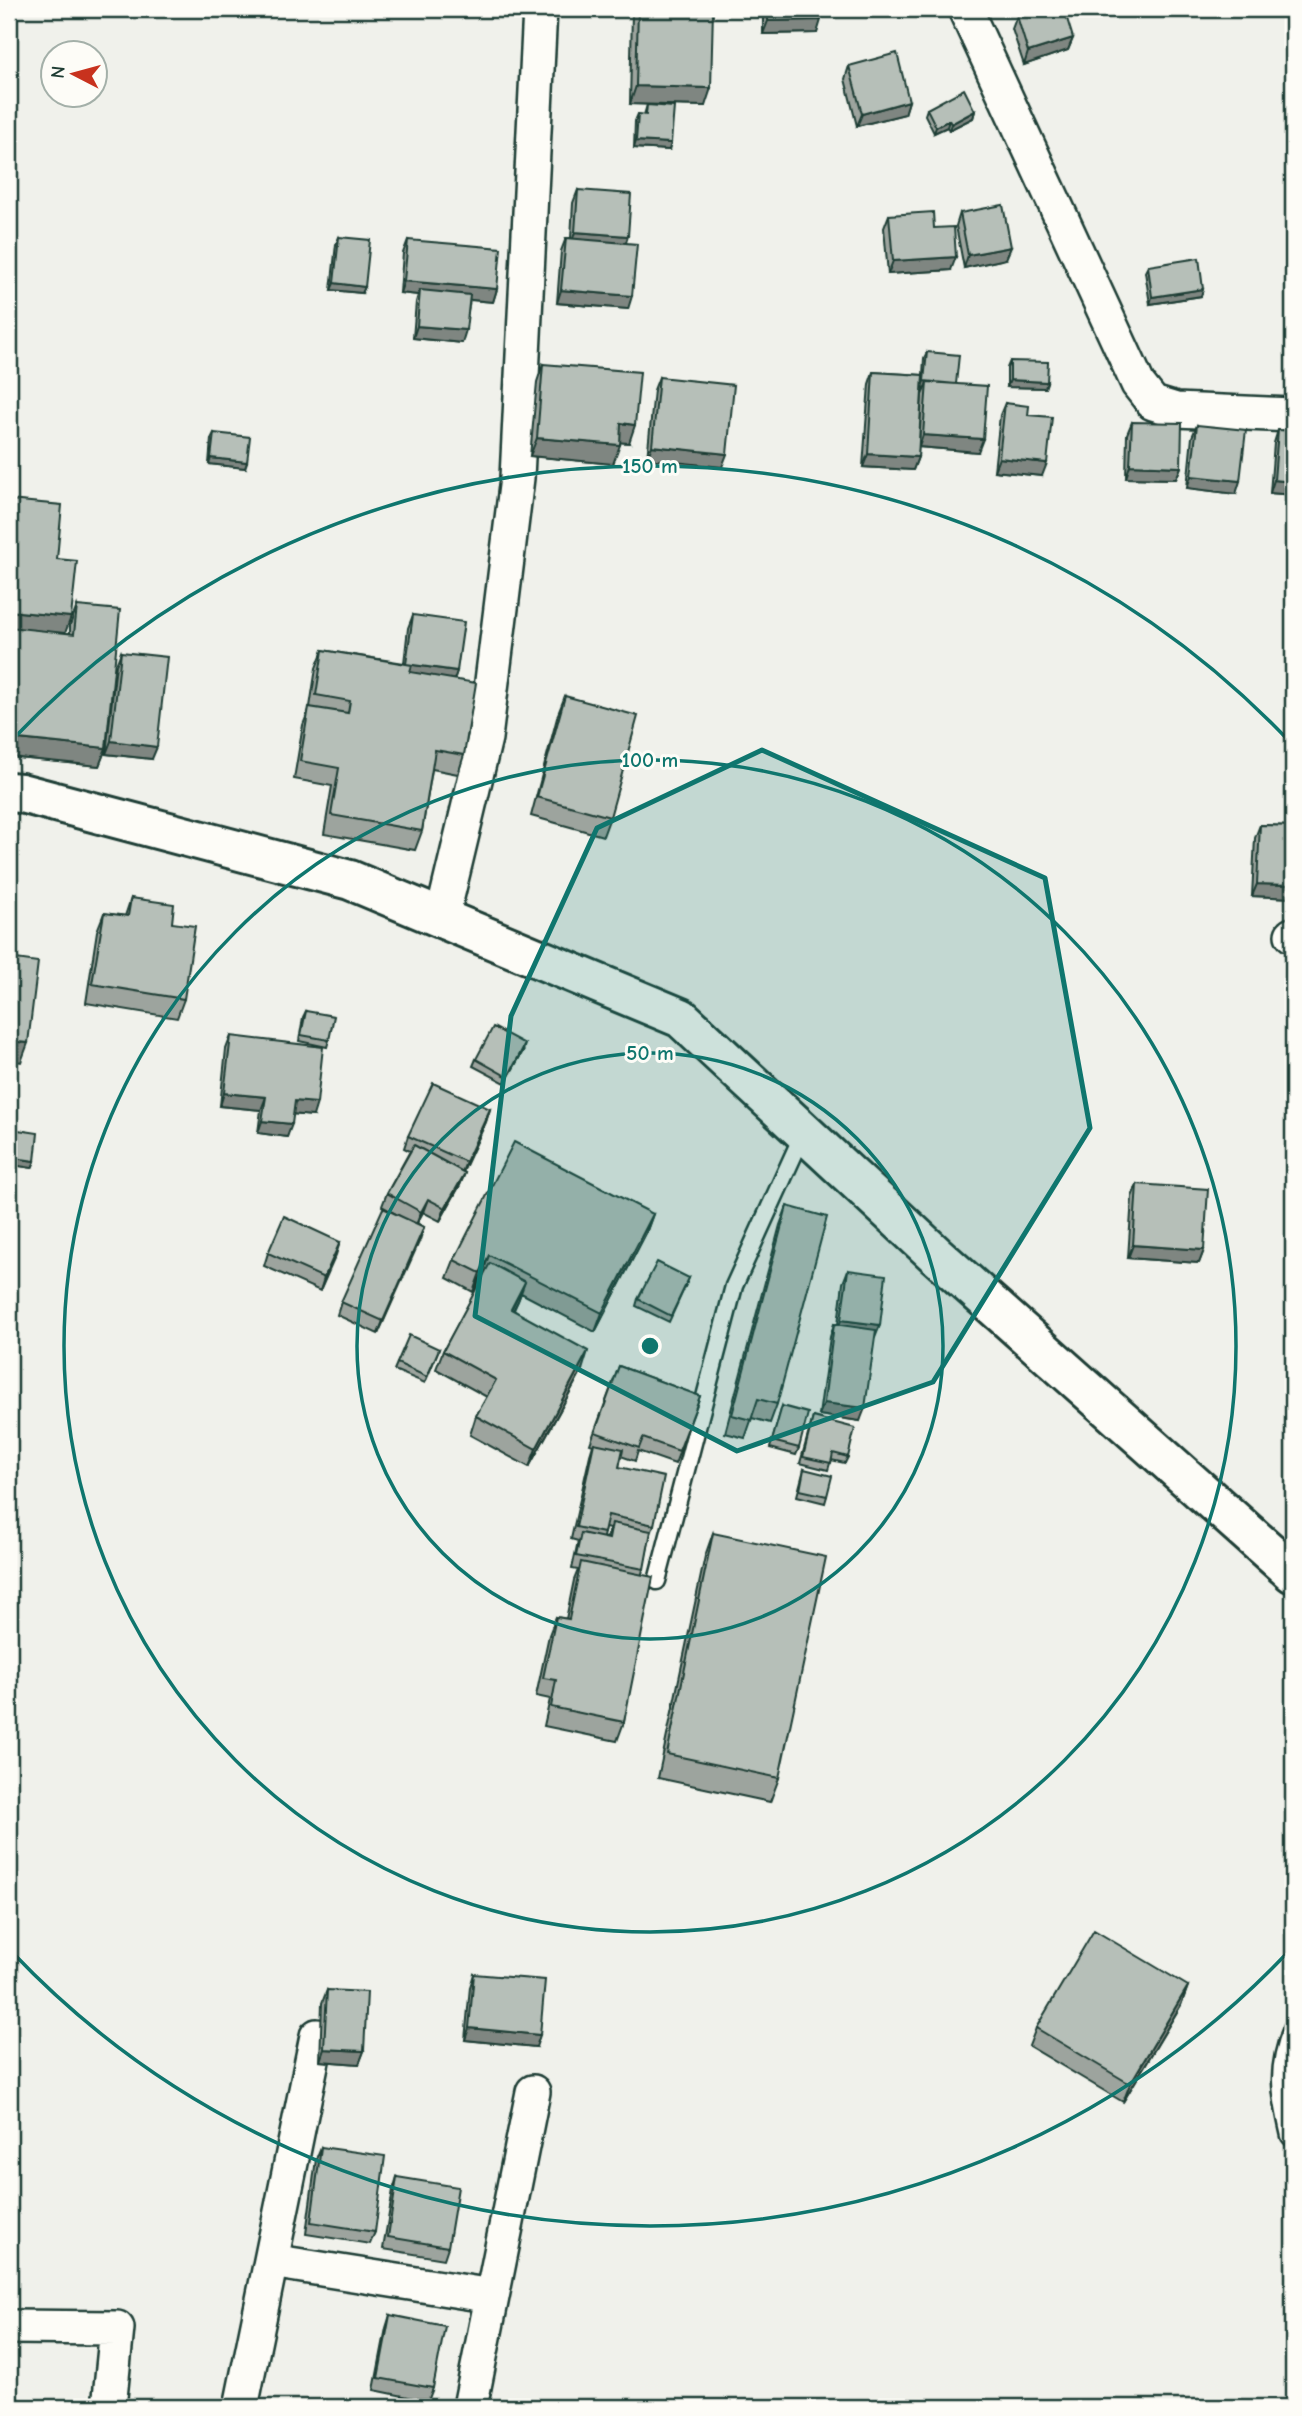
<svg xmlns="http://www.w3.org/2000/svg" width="1302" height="2416" viewBox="0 0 1302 2416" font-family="'Comic Neue',sans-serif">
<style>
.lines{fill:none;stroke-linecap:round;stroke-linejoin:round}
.lane-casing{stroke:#1f3d34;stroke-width:21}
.street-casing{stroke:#1f3d34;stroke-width:38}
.primary-casing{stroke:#1f3d34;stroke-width:44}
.lane{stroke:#fdfcf7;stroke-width:16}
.street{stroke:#fdfcf7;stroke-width:33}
.primary{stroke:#fdfcf7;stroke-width:38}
.wall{fill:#9da49e;stroke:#1f3d34;stroke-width:2;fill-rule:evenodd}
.shaded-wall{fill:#7f8681;stroke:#1f3d34;stroke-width:2}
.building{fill:#b6bfb8;stroke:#1f3d34;stroke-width:2}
.marked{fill:#0f766e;fill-opacity:0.2;stroke:#0f766e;stroke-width:5;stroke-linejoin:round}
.ring{fill:none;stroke:#0f766e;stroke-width:3.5}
.centre{fill:#0f766e;stroke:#fdfcf7;stroke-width:3.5}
.ring-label{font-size:21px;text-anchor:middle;font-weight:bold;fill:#0f766e;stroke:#fdfcf7;stroke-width:6;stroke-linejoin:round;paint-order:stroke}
</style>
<rect width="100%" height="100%" fill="#f0f1eb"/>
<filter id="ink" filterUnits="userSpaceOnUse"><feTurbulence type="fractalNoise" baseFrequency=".0143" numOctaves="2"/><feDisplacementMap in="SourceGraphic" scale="14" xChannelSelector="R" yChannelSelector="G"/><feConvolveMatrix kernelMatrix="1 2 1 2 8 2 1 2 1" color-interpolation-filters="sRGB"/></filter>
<g filter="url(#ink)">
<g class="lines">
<g class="lane-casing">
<path id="lane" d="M657 1581 734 1286 804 1132
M1293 2026C1275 2069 1280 2093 1290 2136L1293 2139"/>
</g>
<g class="street-casing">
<path id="street" d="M965 9 1138 384 1153 403 1176 410 1293 415
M442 918 485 738 517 478 540 9
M1292 935H1293
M271 2261 492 2296
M9 2327 117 2328 109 2407
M241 2407 317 2036
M470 2407 533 2092"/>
</g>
<g class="primary-casing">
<path id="primary" d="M9 792 21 793 350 880 681 1018 936 1255 1293 1573"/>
</g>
<use href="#lane" class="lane"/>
<use href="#street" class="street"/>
<use href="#primary" class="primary"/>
</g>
<path class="wall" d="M633 9H713L705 106 630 104 632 12Z
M763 9H821L817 33 763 34Z
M1017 16 1073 38 1068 50 1024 65 1012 29Z
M849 66 909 101 905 114 857 126 845 79Z
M647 105 669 150 634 148 635 121 638 114 644 115Z
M927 109 975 111 973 118 949 130 947 127 934 133 925 115Z
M578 190 626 243 628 309 557 303 561 251 566 238H571L573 203Z
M960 213 1006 259 964 268 956 226Z
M889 215 934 228 951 270 888 274 884 228Z
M339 237 362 293 331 290 336 244Z
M408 240 497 289 493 302 470 300 462 343 413 338 416 302 418 295 400 293 403 253Z
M1148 266 1203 289 1201 296 1150 304 1145 272Z
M927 352 956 384 978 452 919 447 922 395 925 388H922L918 457 913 470 863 467 869 384 873 372 923 375 924 358Z
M1010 361 1047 382 1045 388 1007 387V368Z
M543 364 629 443 620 442 613 464 530 456 537 382Z
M659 377 722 467 647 459 654 390Z
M1005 403 1028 415 1042 476 994 471 1000 415Z
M1132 422 1181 467 1176 479 1126 478 1127 434Z
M1197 425 1236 494 1187 488 1192 437Z
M1278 430 1293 431V495L1270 493 1274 443Z
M214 433 245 468 209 464 211 439Z
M9 500 57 559 65 633H70V625L77 606 106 748 99 766 9 757Z
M413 615 457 671 454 680 464 755 458 774 432 769 422 831 415 850 324 834 332 786 294 779 303 725 310 707 316 668 323 650 404 663 408 628Z
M121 652 152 759 106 754 116 665Z
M565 696 610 817 603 836 531 816 558 714Z
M1260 825 1293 826V898L1252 896 1255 838Z
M131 898 172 923 184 999 177 1018 86 1003 97 931 104 913 125 916Z
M306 1011 329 1040 327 1047 299 1041 303 1017Z
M231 1036 313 1116 293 1114 287 1137 258 1133 261 1110 220 1106 226 1049Z
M523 1051 505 1083 473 1066 476 1059Z
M490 1109 486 1122 463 1172 465 1173 460 1185 440 1221 423 1212 417 1223 424 1227 378 1334 337 1315 341 1302 398 1215 382 1206 387 1193 410 1151 404 1148 408 1136Z
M18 1130 35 1161 32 1168 12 1165 15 1137Z
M1137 1184 1204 1250 1199 1263 1128 1258 1132 1197Z
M787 1206 777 1404 770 1423 752 1418 745 1438 725 1433 780 1225Z
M653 1214 646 1233 595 1332 521 1293 514 1310 582 1370 529 1467 470 1435 476 1416 487 1397 436 1369 443 1351 485 1274 483 1273 473 1292 447 1278 454 1260Z
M340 1242 320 1291 264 1266 268 1253Z
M848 1270 880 1325 874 1338 860 1421 819 1415 830 1337 834 1324H838L843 1283Z
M689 1278 669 1322 636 1306 638 1299Z
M439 1349 425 1383 394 1370 397 1363Z
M619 1366 700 1396 675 1464 638 1451 635 1461 621 1456 619 1467 654 1525 650 1537 642 1574 624 1722 617 1741 544 1726 550 1699 536 1696 549 1635 556 1617 566 1619 574 1580 578 1570 572 1569 578 1541 571 1539 590 1455 593 1445 590 1444ZM605 1528 610 1529 607 1538 603 1537Z
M782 1406 799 1448 796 1455 770 1448Z
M813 1417 848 1457 845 1463 831 1460 828 1470 800 1463Z
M804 1469 827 1496 825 1503 797 1496Z
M713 1533 779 1778 770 1802 658 1778 705 1556Z
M474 1974 536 2047 465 2040 470 1987Z
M1188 1986 1181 2005 1123 2102 1029 2046 1036 2028Z
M327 1990 364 2051 359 2064 320 2061 322 2003Z
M321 2147 375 2232 370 2244 306 2234 316 2159Z
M397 2177 448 2247 444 2259 383 2249 393 2190Z
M390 2315 433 2388 428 2401 374 2390 386 2328Z"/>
<path class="shaded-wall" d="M821 20 817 33 763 34 768 21Z
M1073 38 1068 50 1024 65 1028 52Z
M636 86 711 88 705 106 630 104Z
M909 101 905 114 857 126 862 114Z
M975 111 973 118 949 130 951 124Z
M949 120 947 127 934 133 936 127Z
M636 141 671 143 669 150 634 148Z
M575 232 628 236 624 249 571 245Z
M1011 247 1006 259 964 268 968 255Z
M956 257 951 270 888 274 893 261Z
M404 281 497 289 493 302 420 295V290L418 295 400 293Z
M334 283 365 287 362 293 331 290Z
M1203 289 1201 296 1150 304 1152 297Z
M561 290 632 296 628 309 557 303Z
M417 326 466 330 462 343 413 338Z
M1010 380 1047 382 1045 388 1007 387Z
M924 381 956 384 927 382 925 388 922 387Z
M621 423 635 425 629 443 614 442Z
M923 435 983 439 978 452 919 447Z
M537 438 620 445 613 464 530 456Z
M652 446 727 454 722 467 647 459Z
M868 454 918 457 913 470 863 467Z
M211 458 247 462 245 468 209 464Z
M999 458 1047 463 1042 476 994 471Z
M1130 465 1181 467 1176 479 1126 478Z
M1191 476 1240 481 1236 494 1187 488Z
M1274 480 1293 482V495L1270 493Z
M9 611 71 617 64 636 9 630Z
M406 664 457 671 453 683 402 677Z
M9 738 106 748 99 766 9 757Z
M111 741 157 747 152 759 106 754Z
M1257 884 1293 885V898L1252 896Z
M9 1041 28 1043 21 1062 9 1060Z
M525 1044 523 1051 505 1083 508 1077Z
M224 1093 266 1097 261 1110 220 1106Z
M295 1101 317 1103 313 1116 291 1114Z
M490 1109 486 1122 461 1175 466 1162Z
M262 1121 292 1124 287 1137 258 1133Z
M14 1158 35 1161 32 1168 12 1165Z
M465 1173 460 1185 440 1221 445 1208Z
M428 1199 423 1212 416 1225 421 1212Z
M653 1214 646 1233 595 1332 602 1313Z
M424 1227 420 1240 378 1334 383 1321Z
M340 1242 336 1255 320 1291 324 1278Z
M1133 1245 1204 1250 1199 1263 1128 1258Z
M489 1255 483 1273 473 1292 480 1273Z
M525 1282 518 1301 504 1327 511 1309Z
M841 1320 880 1325 875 1338 837 1333Z
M588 1351 582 1370 529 1467 536 1449Z
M824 1403 865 1408 860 1421 819 1415Z
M1188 1986 1181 2005 1123 2102 1130 2084Z
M469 2028 540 2035 536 2047 465 2040Z
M324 2049 364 2051 359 2064 320 2061Z"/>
<path class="building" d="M638 9H713L711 88 636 86Z
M768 9H821V20L768 21Z
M1041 9H1064L1073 38 1028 52 1017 16Z
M897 53 909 101 862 114 849 66Z
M964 89 975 111 951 124 949 120 936 127 927 109Z
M647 105 674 107 671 143 636 141 638 114 646 115Z
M578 190 631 194 628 236 575 232Z
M1003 205 1011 247 968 255 960 213Z
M933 212 934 228 954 227 956 257 893 261 889 215Z
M339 237 370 240 365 287 334 283Z
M566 238 637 244 632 296 561 290Z
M408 240 501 248 497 289 404 281Z
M1199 258 1203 289 1152 297 1148 266Z
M420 290 470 295 466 330 417 326Z
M927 352 959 355 956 384 924 381Z
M1010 361 1048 362 1047 382 1010 380Z
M543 364 640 372 635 425 621 423 620 445 537 438Z
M873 372 923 375 918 457 868 454Z
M659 377 734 385 727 454 652 446Z
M927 382 987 386 983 439 923 435Z
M1005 403 1029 406 1028 415 1052 417 1047 463 999 458Z
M1132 422 1182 423 1181 467 1130 465Z
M1197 425 1246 430 1240 481 1191 476Z
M1278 430 1293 431V482L1274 480Z
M214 433 250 437 247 462 211 458Z
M9 500 62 505 57 559 77 561 71 617 9 611Z
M77 606 120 610 106 748 9 738V627L74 634Z
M413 615 464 622 457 671 406 664Z
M323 650 412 665 410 672 476 683 464 755 435 750 422 831 331 815 339 768 300 761 309 707 348 713 350 701 316 695Z
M121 652 167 657 157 747 111 741Z
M565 696 638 716 610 817 537 797Z
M1260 825 1293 826V885L1257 884Z
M131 898 174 904 172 923 195 926 184 999 92 984 104 913 128 916Z
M9 958 38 962 28 1043 9 1041Z
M306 1011 334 1016 329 1040 301 1035Z
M493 1027 525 1044 508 1077 476 1059Z
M231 1036 323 1047 317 1103 295 1101 292 1124 262 1121 266 1097 224 1093Z
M433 1083 490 1109 466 1162 408 1136Z
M9 1130 14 1131 9 1177Z
M18 1130 38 1133 35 1161 14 1158Z
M514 1142 653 1214 602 1313 489 1255 480 1273 454 1260Z
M414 1145 465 1173 445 1208 428 1199 421 1212 387 1193Z
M1137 1184 1208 1189 1204 1250 1133 1245Z
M787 1206 827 1217 777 1404 758 1399 751 1420 732 1415Z
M383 1208 424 1227 383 1321 341 1302Z
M284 1216 340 1242 324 1278 268 1253Z
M657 1262 689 1278 671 1316 638 1299Z
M490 1263 525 1282 511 1309 588 1351 536 1449 476 1416 496 1380 443 1351Z
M848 1270 886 1275 880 1325 841 1320Z
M834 1324 876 1330 865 1408 824 1403Z
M409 1335 439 1349 427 1377 397 1363Z
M619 1366 700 1396 679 1451 643 1438 639 1448 595 1432Z
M782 1406 808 1413 799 1448 772 1441Z
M813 1417 855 1428 848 1457 833 1453 831 1463 803 1457Z
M594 1443 623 1449 619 1467 664 1477 654 1525 608 1515 604 1533 576 1527Z
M804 1469 832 1476 827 1496 800 1490Z
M612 1523 651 1531 644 1569 576 1556 581 1533 609 1539Z
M713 1533 826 1557 779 1778 667 1754Z
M581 1562 653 1577 624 1722 551 1707 556 1680 543 1678 556 1617 569 1619Z
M1094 1930 1188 1986 1130 2084 1036 2028Z
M474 1974 545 1980 540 2035 469 2028Z
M327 1990 367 1992 364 2051 324 2049Z
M321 2147 385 2156 375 2232 311 2222Z
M397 2177 458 2187 448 2247 388 2237Z
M390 2315 445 2326 433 2388 378 2378Z"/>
</g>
<path class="marked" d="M762 750 1045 878 1090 1128 933 1382 737 1451 475 1316 511 1016 597 828Z"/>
<g class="ring">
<circle cx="650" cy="1346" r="293"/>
<circle cx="650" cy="1346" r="586"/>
<path d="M1288 1952A880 880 0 0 1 12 1952M12 740A880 880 0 0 1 1288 740"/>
</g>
<circle cx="650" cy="1346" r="10" class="centre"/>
<g class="ring-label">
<text x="650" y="473">150 m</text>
<text x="650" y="767">100 m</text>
<text x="650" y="1060">50 m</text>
</g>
<rect width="1302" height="2416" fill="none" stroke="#fdfcf7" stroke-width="35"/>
<rect x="18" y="18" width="1267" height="2381" fill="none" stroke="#1f3d34" stroke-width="2.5" filter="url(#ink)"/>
<g transform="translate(74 74) rotate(276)"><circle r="33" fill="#fdfcf7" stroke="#a4b0a9" stroke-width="2"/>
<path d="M0-5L12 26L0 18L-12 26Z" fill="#c8321e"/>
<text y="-10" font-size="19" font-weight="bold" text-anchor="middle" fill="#1f3d34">N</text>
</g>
</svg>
